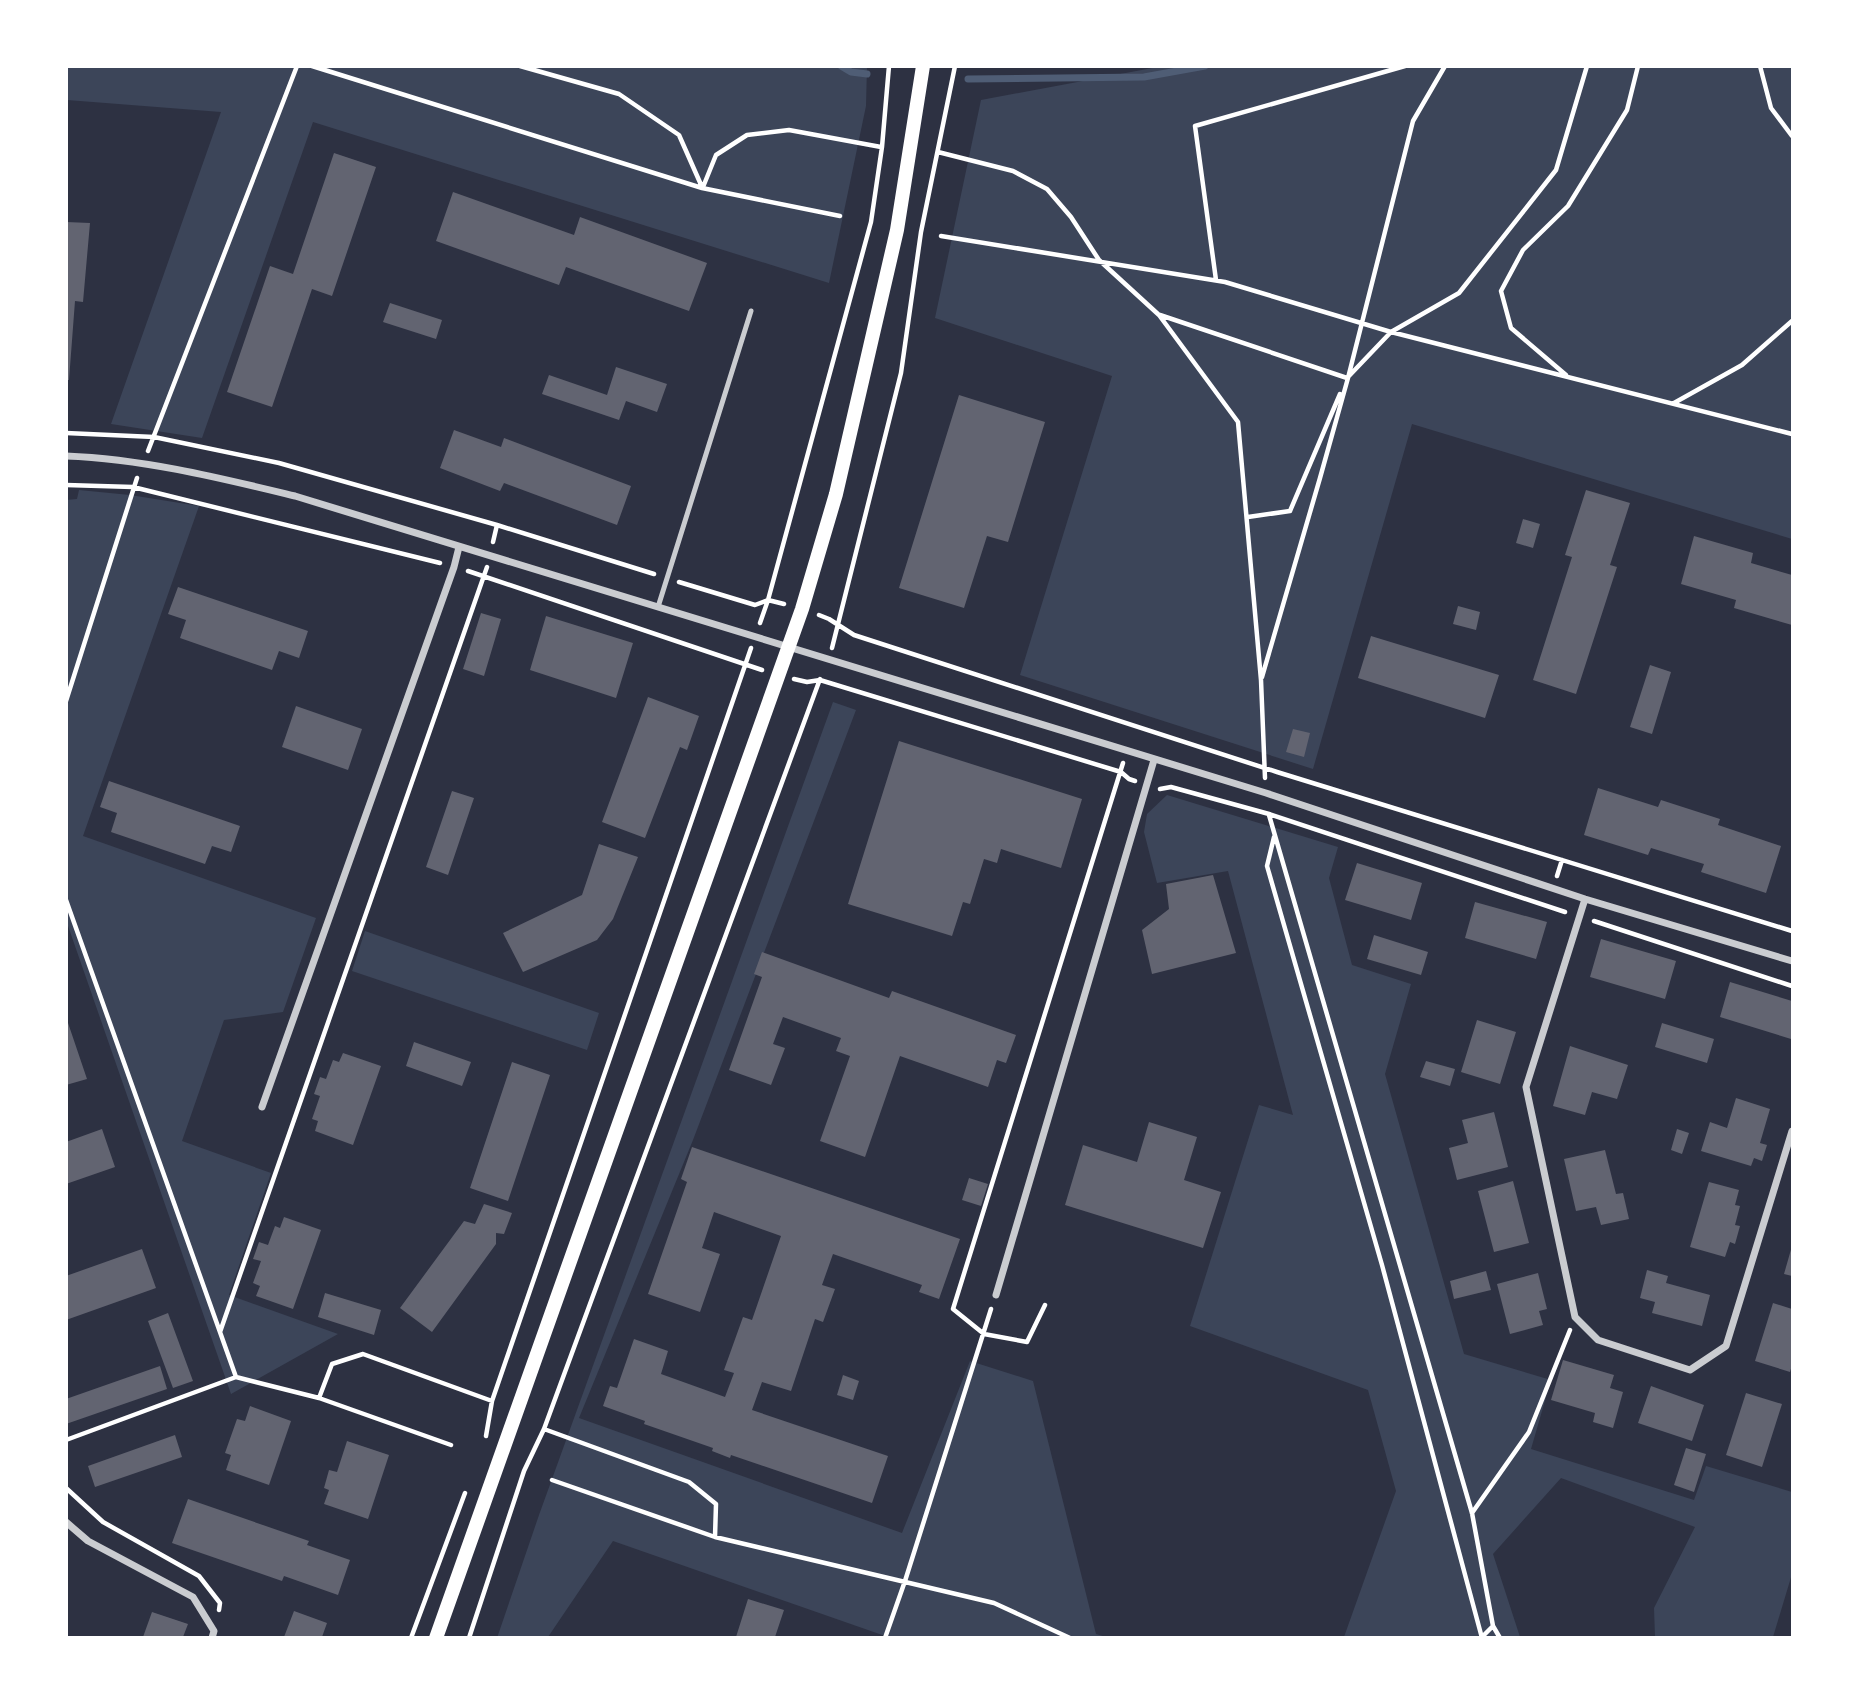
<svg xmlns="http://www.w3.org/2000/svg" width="1859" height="1704" viewBox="0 0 1859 1704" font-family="'Roboto Condensed',sans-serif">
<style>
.green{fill:#3c4559}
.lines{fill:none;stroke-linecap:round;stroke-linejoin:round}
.stream{stroke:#4f5d75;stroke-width:7}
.building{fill:#626471}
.path{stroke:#fff;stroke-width:4.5}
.service{stroke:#caccd0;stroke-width:5}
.minor{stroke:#caccd0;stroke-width:7}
.secondary{stroke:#fff;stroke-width:14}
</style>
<rect width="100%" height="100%" fill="#2d3142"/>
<path class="green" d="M867 66 866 106 829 283 313 122 202 438 111 424 221 112 67 100 66 67Z
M1163 66 1792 67V539L1412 424 1313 769 1020 675 1112 376 935 318 981 100Z
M79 490 130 495 199 506 83 836 316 918 283 1012 224 1020 182 1141 271 1173 229 1295 338 1334 231 1394 67 923 66 500 77 499Z
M833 702 856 710 693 1140 579 1418 902 1533 970 1361 1033 1381 1096 1634 1106 1637H888L613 1541 548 1637 497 1638 539 1515Z
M1167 795 1338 847 1329 878 1352 965 1411 984 1385 1074 1464 1354 1551 1380 1531 1449 1694 1500 1706 1466 1792 1492V1574L1773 1637H1655L1654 1608 1695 1527 1561 1478 1493 1554 1520 1637H1344L1396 1491 1368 1390 1190 1326 1259 1105 1293 1115 1228 871 1157 883 1144 832 1147 814Z
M365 931 599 1013 587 1050 352 971Z"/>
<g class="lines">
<path class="stream" d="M841 66 851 72 867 74
M968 79 1144 77 1205 66"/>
</g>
<path class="building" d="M334 153 376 167 332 296 312 289 272 407 227 392 270 266 293 274Z
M453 192 574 235 580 217 707 263 689 311 566 267 559 285 436 241Z
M66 222 90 223 83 302 75 301 69 380H66Z
M390 303 442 320 436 339 383 322Z
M616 367 667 384 657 412 626 401 619 420 542 394 549 375 607 395Z
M959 395 1045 422 1008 542 987 536 964 608 899 588Z
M454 430 501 447 504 438 631 486 617 525 504 483 500 491 440 468Z
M1586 490 1630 503 1610 565 1617 567 1576 694 1533 680 1572 557 1565 555Z
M1523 519 1540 524 1533 548 1516 543Z
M1694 536 1753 553 1751 563 1792 575V625L1734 608 1736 600 1681 584Z
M178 587 308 631 299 658 279 651 272 670 180 638 186 620 168 614Z
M1458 606 1480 612 1476 630 1453 624Z
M481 613 501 619 484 676 463 669Z
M546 616 633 643 616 698 530 670Z
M1371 636 1499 675 1485 718 1358 678Z
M1650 665 1671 672 1652 734 1630 727Z
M648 697 699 716 687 750 680 747 645 838 602 822Z
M296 706 362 729 348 770 282 747Z
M1293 729 1310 733 1304 757 1286 752Z
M899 741 1082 799 1061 868 1001 849 997 863 984 859 970 904 963 902 952 936 848 904Z
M109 781 240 826 231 852 212 846 205 864 111 832 117 813 100 807Z
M1598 788 1658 807 1661 800 1720 819 1718 825 1781 846 1766 893 1701 872 1704 864 1651 848 1648 855 1584 835Z
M452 791 474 798 448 875 426 867Z
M599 844 638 857 613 919 597 940 523 972 503 933 582 895Z
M1357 863 1422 883 1411 920 1345 900Z
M1213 875 1236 953 1152 974 1142 930 1169 909 1166 884Z
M1475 902 1547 922 1536 959 1465 938Z
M1374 935 1428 952 1421 975 1367 959Z
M1601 939 1676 961 1665 999 1590 977Z
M762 952 889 998 892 991 1016 1035 1006 1063 997 1060 988 1087 900 1056 865 1157 820 1141 850 1056 836 1051 841 1038 783 1017 773 1044 785 1048 771 1085 729 1070 762 977 754 974Z
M1730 982 1792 1001V1034L1791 1039 1720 1017Z
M66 1017 87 1079 66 1085Z
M1477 1020 1516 1032 1500 1084 1461 1072Z
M1662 1023 1714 1039 1707 1063 1655 1047Z
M414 1042 471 1062 462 1086 406 1066Z
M1570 1046 1628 1065 1617 1099 1592 1092 1585 1115 1553 1106Z
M343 1053 381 1066 353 1145 315 1131 318 1121 312 1119 320 1096 314 1094 320 1077 326 1079 333 1060 339 1062Z
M1426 1061 1455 1069 1450 1086 1420 1077Z
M512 1062 550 1075 508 1201 470 1188Z
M1736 1098 1770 1109 1760 1143 1767 1145 1762 1161 1754 1158 1751 1166 1701 1151 1710 1122 1727 1128Z
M1494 1112 1508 1167 1457 1180 1449 1148 1468 1143 1462 1120Z
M1149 1122 1197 1137 1184 1180 1221 1192 1203 1248 1065 1205 1083 1145 1137 1162Z
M102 1129 115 1167 66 1184V1142Z
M1677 1129 1689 1133 1682 1154 1671 1150Z
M692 1147 960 1239 939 1299 919 1292 922 1285 833 1254 822 1285 835 1289 823 1322 815 1319 791 1391 762 1382 752 1410 888 1456 872 1503 731 1455 730 1458 712 1451 713 1448 644 1424 645 1421 603 1406 610 1386 617 1388 634 1339 668 1351 661 1374 725 1397 734 1373 724 1370 743 1317 752 1320 781 1236 714 1212 702 1248 720 1254 700 1312 648 1294 687 1182 681 1179Z
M1605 1150 1616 1194 1623 1193 1629 1219 1601 1225 1596 1207 1576 1211 1564 1159Z
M969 1178 988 1184 981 1206 962 1200Z
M1513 1181 1529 1243 1494 1252 1478 1191Z
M1709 1182 1739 1190 1735 1205 1740 1206 1735 1225 1740 1226 1735 1244 1730 1242 1725 1257 1690 1247Z
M484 1204 512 1213 504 1234 496 1233V1244L432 1332 400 1308 464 1221 475 1224Z
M284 1217 321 1230 293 1309 256 1296 260 1286 253 1283 261 1261 253 1259 259 1242 268 1245 275 1226 280 1228Z
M1792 1246V1276L1784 1274Z
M142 1249 156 1288 66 1320V1276Z
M1647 1270 1668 1276 1666 1283 1710 1295 1702 1326 1652 1313 1655 1302 1640 1298Z
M1486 1271 1491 1290 1454 1299 1450 1281Z
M1538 1273 1547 1309 1539 1311 1543 1325 1510 1334 1497 1284Z
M325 1293 381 1310 374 1335 318 1317Z
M1773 1303 1792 1309V1365L1790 1372 1755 1361Z
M168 1313 193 1381 173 1388 148 1321Z
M1563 1360 1614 1375 1610 1388 1623 1392 1613 1428 1593 1422 1595 1413 1551 1400Z
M160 1366 167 1389 66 1424V1399Z
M843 1375 859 1381 853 1400 837 1395Z
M1651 1386 1704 1405 1692 1441 1638 1423Z
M1746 1393 1782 1404 1762 1467 1726 1455Z
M250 1406 291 1421 269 1485 226 1470 231 1455 225 1453 237 1419 245 1421Z
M175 1435 182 1457 95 1487 88 1466Z
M347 1441 389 1455 368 1519 324 1504 329 1490 324 1488 329 1470 337 1472Z
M1686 1448 1706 1454 1694 1492 1674 1485Z
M188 1499 309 1541 307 1545 350 1560 338 1595 284 1576 282 1581 172 1543Z
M748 1599 784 1610 775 1637H736Z
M294 1611 327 1623 322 1637H284Z
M152 1612 188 1624 183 1637H143Z"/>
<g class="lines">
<path class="path" d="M312 66 702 188 840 216
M520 66 619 94 679 135 702 187
M1760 66 1771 108 1792 136
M938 152 1013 171 1047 189 1071 217 1099 260 1159 315 1238 422 1261 680 1265 778
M703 187 716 155 747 135 789 130 881 147
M941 236 1225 282 1391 332 1792 434
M1216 280 1195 126 1405 66
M1160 315 1347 378
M1566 375 1511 328 1501 291 1523 250 1568 206 1627 110 1638 66
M1348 377 1391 332 1459 293 1556 170 1587 66
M1674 403 1742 365 1792 321
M66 433 154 437 279 463 497 525 654 574
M148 451 297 66
M66 485 133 487 440 563
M1248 517 1290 511 1340 394
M493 542 497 525
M468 571 762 670
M679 582 755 605 768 600 784 604
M819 615 829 619 854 635 1277 772 1792 931
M760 623 768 600 871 222 882 147 889 66
M832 648 901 373 921 232 955 66
M1262 677 1320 478 1348 378 1413 121 1445 66
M794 679 807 682 820 680 1121 772 1129 779 1135 781
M66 701 137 478
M1160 789 1171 787 1269 814 1565 912
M1269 815 1472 1513 1493 1626 1500 1638
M1274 837 1267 866 1382 1265 1482 1638
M1557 876 1562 860
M66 900 236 1377
M1594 921 1792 986
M1045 1305 1027 1342 984 1334 953 1309 1123 763
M220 1332 487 567
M319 1398 332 1364 363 1354 492 1401
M544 1429 689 1482 716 1504 715 1537
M486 1436 492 1401 751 648
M66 1440 236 1377 319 1398 451 1445
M552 1480 715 1537 994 1603 1070 1638
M66 1488 103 1522 199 1576 220 1603 219 1610
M1472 1513 1529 1432 1570 1330
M1482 1637 1493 1626
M411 1638 465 1493
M469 1638 524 1471 544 1429 820 679
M885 1638 905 1581 991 1309"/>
<path class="service" d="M658 607 751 311"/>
<path class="minor" d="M66 456C144 459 220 478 295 496L1266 793 1585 899 1792 961
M1585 899 1526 1087 1575 1317 1598 1340 1690 1370 1726 1346 1792 1131
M262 1107 454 567 459 547
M996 1295 1154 760
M66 1522 88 1541 193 1597 214 1631 212 1638"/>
<path class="secondary" d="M436 1638 802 609 836 494 897 230 923 66"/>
</g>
<rect width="1859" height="1704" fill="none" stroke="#ffffff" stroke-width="136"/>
</svg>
